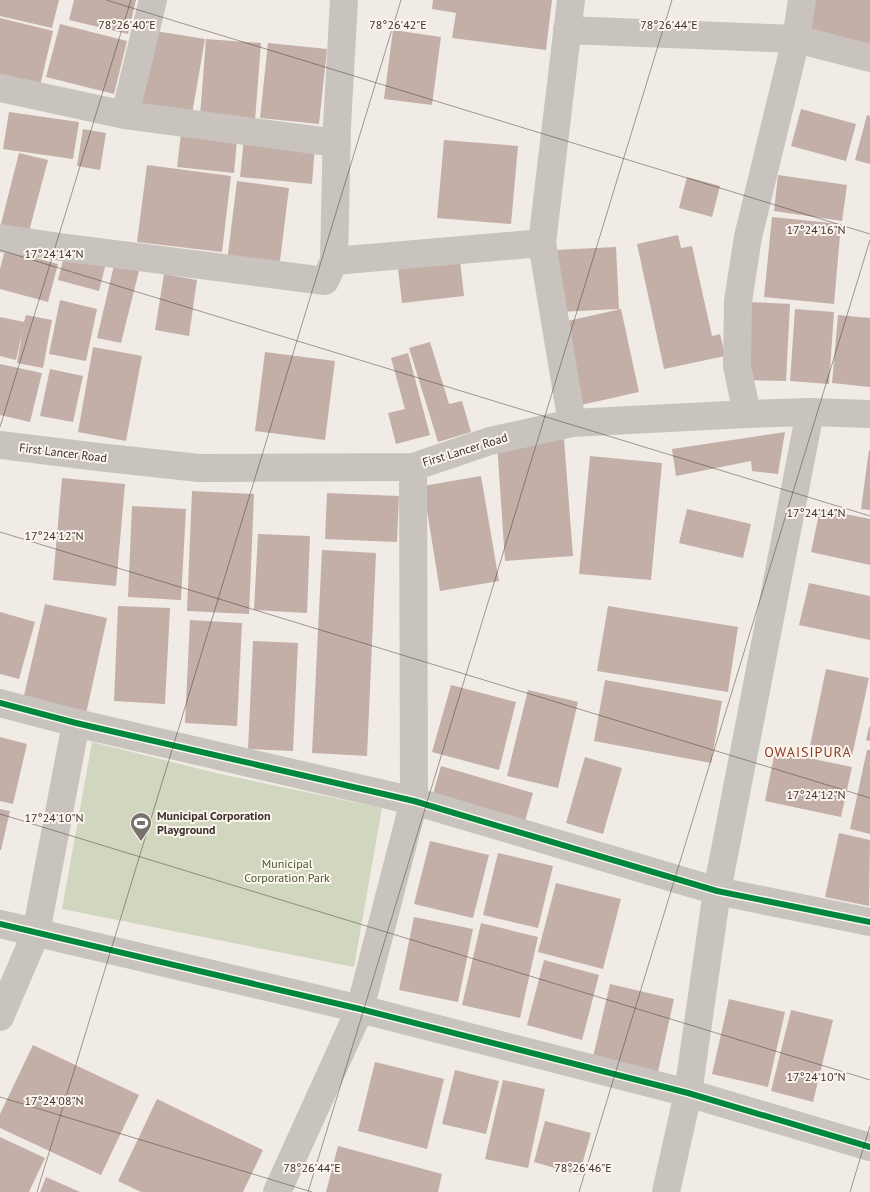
<svg xmlns="http://www.w3.org/2000/svg" width="870" height="1192" viewBox="0 0 870 1192" font-family="'PT Sans',sans-serif">
<style>
.green{fill:#d1d6bf}
.building{fill:#c3afa7}
.lines{fill:none;stroke-linecap:round;stroke-linejoin:round}
.minor{stroke:#c9c3be;stroke-width:28}
.tertiary{stroke:#c9c3be;stroke-width:28}
.cycleway-casing{stroke:#fbf5ee;stroke-width:9}
.cycleway{stroke:#00873e;stroke-width:6}
.ticks{fill:none;stroke:#3b302b;stroke-width:1;stroke-opacity:0.45}
.labels{text-anchor:middle;stroke-width:4;stroke-linejoin:round;paint-order:stroke}
.street-label{font-size:12px;fill:#3b302b;stroke:#fbf5ee}
.poi-label{font-size:12px;font-weight:bold;fill:#3b302b;stroke:#fbf5ee;text-anchor:start}
.park-label{font-size:12px;fill:#4a5a2e;stroke:#fbf5ee}
.neighbourhood-label{font-size:14px;letter-spacing:1px;fill:#8c3b22;stroke:#fbf5ee}
.ticks-label{font-size:12px;text-anchor:middle;fill:#3b302b;stroke:#fbf5ee;stroke-width:4;stroke-linejoin:round;paint-order:stroke}
</style>
<rect width="100%" height="100%" fill="#f0ebe5"/>
<path class="green" d="M92 742 220 774 382 808 354 967 62 909Z"/>
<path class="building" d="M0 0H59L52 28 0 16Z
M74 0H136L128 34 69 20Z
M433 0H552L546 50 452 38 456 13 432 9Z
M813 0H870V42L868 50 805 35Z
M0 18 53 31 38 94 0 85Z
M60 24 127 41 114 94 46 77Z
M149 30 205 39 191 120 135 111Z
M393 30 441 37 432 105 384 99Z
M206 39 261 43 255 121 200 116Z
M268 43 327 49 319 124 260 118Z
M801 109 856 124 846 161 791 146Z
M9 112 79 122 73 159 3 149Z
M867 115 870 116V164L855 160Z
M83 129 106 133 100 170 77 166Z
M181 134 237 140 234 173 177 167Z
M244 138 315 145 312 184 240 177Z
M444 140 518 146 511 224 437 218Z
M19 153 48 160 27 239 0 228Z
M147 165 231 176 222 252 137 242Z
M778 175 847 185 842 221 774 211Z
M687 177 720 186 712 217 679 208Z
M237 181 289 188 279 269 227 262Z
M772 217 841 224 834 304 764 297Z
M678 235 681 248 692 246 712 336 720 334 725 356 664 369 637 244Z
M616 247 619 309 559 312 555 250Z
M66 249 107 259 99 291 58 280Z
M5 250 58 264 48 302 0 289V269Z
M459 252 464 296 402 303 397 260Z
M114 265 139 271 121 343 97 338Z
M164 274 197 280 189 336 155 330Z
M60 300 97 309 86 361 49 354Z
M751 302 790 304 786 381 747 380Z
M621 309 639 392 581 405 563 322Z
M795 309 834 312 829 384 790 381Z
M26 315 52 320 43 368 17 363 23 329 16 360 0 356V317L24 322Z
M838 315 870 318V387L832 383Z
M430 342 449 404 462 401 471 432 438 442 409 348Z
M93 347 142 356 126 441 78 432Z
M265 352 335 361 325 440 255 431Z
M408 353 430 435 396 444 388 413 405 409 391 358Z
M0 364 42 373 30 422 0 415Z
M50 369 83 376 73 422 40 416Z
M785 432 778 474 752 471 751 461 676 476 672 449Z
M564 439 573 556 505 561 497 443Z
M869 450H870V510L861 509Z
M590 456 662 463 651 580 579 574Z
M481 476 499 581 440 591 423 486Z
M62 478 125 484 116 586 53 580Z
M192 491 254 494 249 614 187 611Z
M327 493 399 496 397 542 325 539Z
M132 506 186 509 181 600 128 597Z
M687 509 751 524 743 558 679 543Z
M820 509 870 519V565L811 552Z
M258 534 310 536 307 613 254 610Z
M322 550 376 553 367 756 312 753Z
M809 583 870 596V640L799 625Z
M45 604 107 618 86 714 23 700Z
M118 606 170 608 165 704 114 701Z
M608 606 738 627 728 692 597 671Z
M0 612 35 622 19 679 0 674Z
M190 620 242 623 237 726 185 723Z
M253 641 298 643 293 751 248 749Z
M826 669 869 678 852 756 810 746Z
M605 680 722 701 711 763 594 741Z
M451 685 516 702 499 770 432 752Z
M528 690 578 702 558 788 507 776Z
M869 727H870V741L866 740Z
M0 737 27 744 13 804 0 801Z
M867 750H870V834L850 829Z
M775 751 852 767 841 817 765 801Z
M585 757 622 768 603 834 566 823Z
M441 766 533 793 523 828 431 801Z
M0 809 10 811 1 850H0Z
M839 833 870 840 869 906 825 897Z
M430 841 489 855 473 918 414 904Z
M498 853 553 866 538 928 483 915Z
M556 883 621 899 603 969 538 952Z
M414 917 473 929 458 1002 399 990Z
M481 923 538 937 520 1018 462 1005Z
M544 960 599 975 582 1040 527 1025Z
M610 984 674 999 657 1076 592 1061Z
M729 999 785 1012 768 1087 712 1074Z
M791 1010 833 1020 813 1102 771 1091Z
M33 1045 139 1095 101 1175 0 1128V1114Z
M375 1062 444 1079 427 1149 358 1131Z
M455 1070 499 1081 486 1134 442 1124Z
M503 1080 545 1089 528 1168 485 1159Z
M157 1099 263 1150 243 1192H141L118 1181Z
M545 1121 591 1133 579 1175 534 1162Z
M0 1137 45 1158 29 1192H0Z
M338 1146 442 1174 438 1192H326Z
M46 1177 80 1192H40Z"/>
<g class="lines">
<path class="minor" d="M344 0 337 126 334 261 542 243
M571 0 542 243 572 423
M567 30 796 39 870 58
M0 88 125 115 337 143
M125 115 153 0
M0 238 60 247 325 281 334 261
M747 414 737 366 738 301 748 237 796 39 802 0
M0 703 76 723 414 801 717 891 870 922
M0 924 360 1009 688 1093 870 1147
M0 1017 36 933 76 723
M277 1192 360 1009 414 801 413 467
M666 1192 688 1093 717 891 810 412"/>
<path class="tertiary" d="M0 445 98 457 199 468 413 467 490 441 572 423 747 414 810 412 870 414"/>
<g class="cycleway-casing">
<path id="cycleway" d="M0 703 76 723 414 801 717 891 870 922
M0 924 360 1009 688 1093 870 1147"/>
</g>
<use href="#cycleway" class="cycleway"/>
</g>
<path class="ticks" d="M106 0 870 234M0 250 870 516M0 427 131 0M0 532 870 798M0 814 870 1080M0 1097 312 1192M37 1192 401 0M308 1192 672 0M579 1192 870 240M850 1192 870 1126"/>
<defs>
<g id="stadium-pin" transform="scale(1.125)"><path d="M0 17L-7.5 6A9.5 9.5 0 1 1 7.5 6Z" fill="#7a716c" stroke="#fbf5ee"/><path d="M0-5a6.5 5 0 1 0 0 10a6.5 5 0 1 0 0-10ZM-3.5-1.8h7v3.6h-7Z" fill="#fff"/></g>
</defs>
<g fill-rule="evenodd">
<use href="#stadium-pin" x="141" y="823"/>
</g>
<g class="labels">
<g class="street-label">
<text transform="translate(465 450) rotate(-17)" y="4">First Lancer Road</text>
<text transform="translate(63 453) rotate(7)" y="4">First Lancer Road</text>
</g>
<g class="poi-label">
<text x="157" y="820">Municipal Corporation<tspan x="157" dy="14">Playground</tspan></text>
</g>
<g class="park-label">
<text x="287" y="868">Municipal<tspan x="287" dy="14">Corporation Park</tspan></text>
</g>
<g class="neighbourhood-label">
<text x="808" y="757">OWAISIPURA</text>
</g>
</g>
<g class="ticks-label">
<text x="127" y="29">78°26'40"E</text>
<text x="398" y="29">78°26'42"E</text>
<text x="669" y="29">78°26'44"E</text>
<text x="816" y="234">17°24'16"N</text>
<text x="54" y="258">17°24'14"N</text>
<text x="816" y="517">17°24'14"N</text>
<text x="54" y="540">17°24'12"N</text>
<text x="816" y="799">17°24'12"N</text>
<text x="54" y="822">17°24'10"N</text>
<text x="816" y="1081">17°24'10"N</text>
<text x="54" y="1105">17°24'08"N</text>
<text x="312" y="1172">78°26'44"E</text>
<text x="583" y="1172">78°26'46"E</text>
</g>
</svg>
